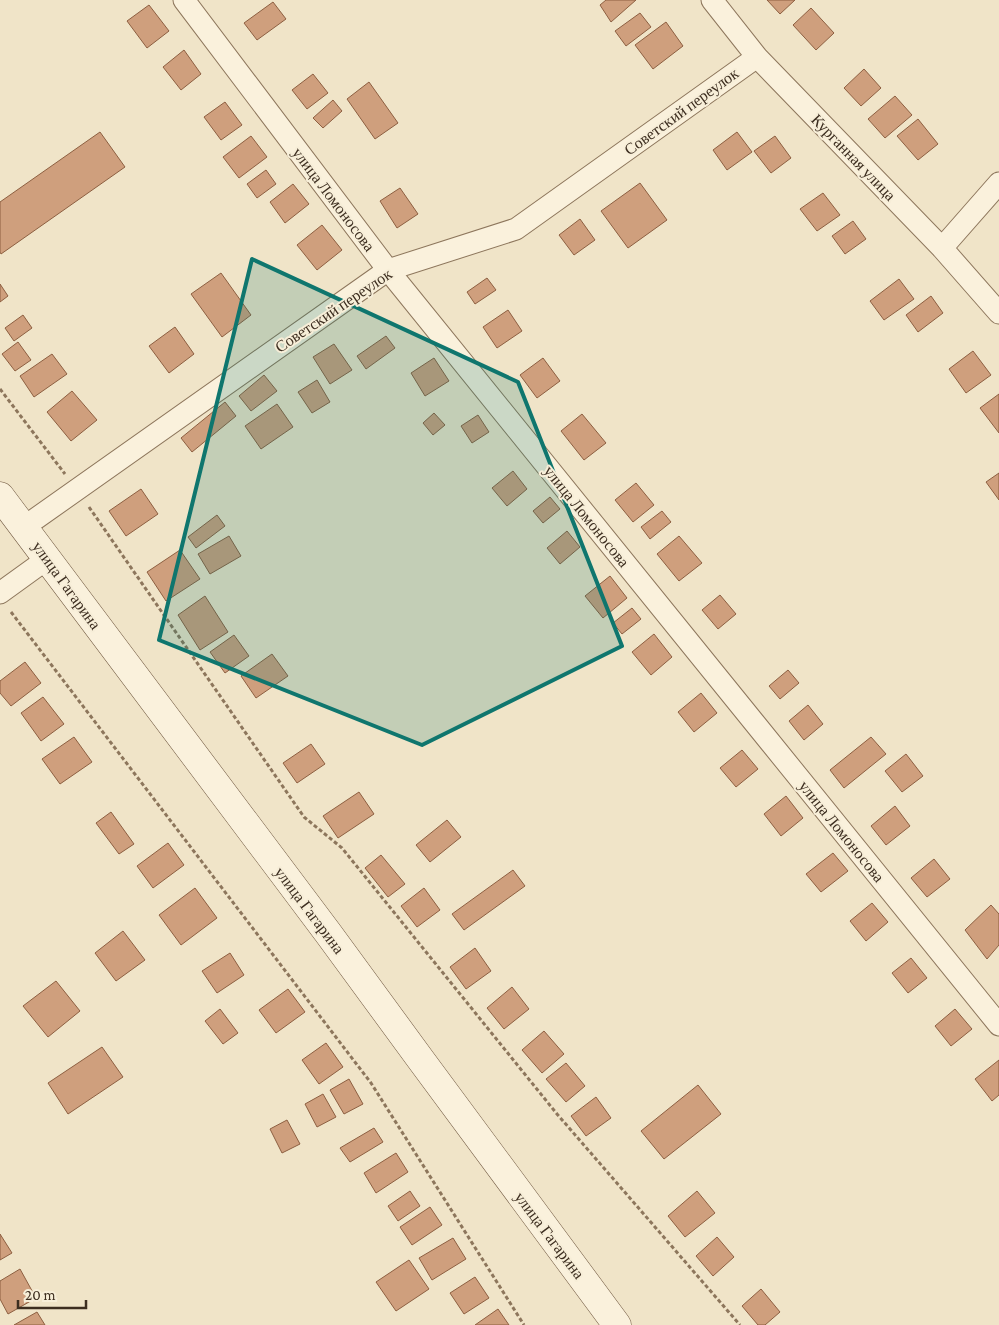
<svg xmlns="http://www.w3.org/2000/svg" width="999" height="1325" viewBox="0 0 999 1325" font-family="'Crimson Pro',serif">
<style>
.building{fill:#cf9f7d;stroke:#8d5f41}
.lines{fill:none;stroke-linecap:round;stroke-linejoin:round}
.street-casing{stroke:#8d765c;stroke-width:23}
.secondary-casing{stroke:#6f573f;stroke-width:29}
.path{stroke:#8d765c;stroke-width:3;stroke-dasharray:4 2.5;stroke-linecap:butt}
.street{stroke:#faf1dc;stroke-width:21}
.secondary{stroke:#faf1dc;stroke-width:28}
.marked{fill:#0f766e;fill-opacity:0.2;stroke:#0f766e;stroke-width:4;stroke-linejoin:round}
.labels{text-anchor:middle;stroke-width:4;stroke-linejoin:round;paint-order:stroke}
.street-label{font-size:16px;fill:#3d2e20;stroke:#f7eed8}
</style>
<rect width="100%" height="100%" fill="#f0e4c8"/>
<path class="building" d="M606 0H636L611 22 600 5Z
M767 0H795L780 14Z
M273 2 286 19 257 40 244 23Z
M149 5 169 31 147 48 127 21Z
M811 8 834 33 816 50 793 25Z
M640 13 651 27 626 46 615 31Z
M666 22 683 46 653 69 635 45Z
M184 50 201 74 181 90 163 67Z
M864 69 881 88 861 106 844 88Z
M313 74 328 93 307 109 292 90Z
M369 82 398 123 375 139 347 99Z
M895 96 912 115 885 138 868 119Z
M333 100 342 111 323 128 313 118Z
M225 102 242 125 221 140 204 117Z
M918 119 938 144 918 160 897 136Z
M100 132 125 167 1 254 0 252V202Z
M737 132 752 152 727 170 713 150Z
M251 136 267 157 239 178 223 157Z
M775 136 791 158 771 173 754 151Z
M266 170 276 184 257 198 247 184Z
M640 183 667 220 628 248 601 211Z
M293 184 309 204 285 223 270 202Z
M400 188 418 214 397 228 380 201Z
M823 193 840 215 817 231 800 209Z
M580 219 595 240 574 255 559 235Z
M853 221 866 239 845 254 832 236Z
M322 225 342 250 317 270 297 245Z
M221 273 251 315 222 337 191 294Z
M487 278 496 290 475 304 467 292Z
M899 279 914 299 884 320 870 301Z
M0 284 8 296 0 302Z
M931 296 943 313 918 332 906 315Z
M508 310 522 331 497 348 483 327Z
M23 315 32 328 14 341 5 328Z
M175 327 194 354 169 373 149 346Z
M386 336 395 348 366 369 357 356Z
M18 342 31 360 15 371 2 354Z
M334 344 352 370 330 384 313 357Z
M973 351 991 375 966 393 949 369Z
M52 354 67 374 34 397 20 376Z
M434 358 449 381 425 396 411 373Z
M543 358 560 381 537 398 520 375Z
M264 375 277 391 251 411 239 396Z
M317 380 330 402 312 413 298 392Z
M72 391 97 420 71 441 47 412Z
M999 394V433L980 408Z
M225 402 236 416 192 452 181 438Z
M277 404 293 427 261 449 245 426Z
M434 413 445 425 433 435 423 423Z
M582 414 606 443 584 460 561 431Z
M478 415 489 432 472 443 461 426Z
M513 471 527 489 507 506 492 488Z
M999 473V500L986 482Z
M636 483 654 505 633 522 615 500Z
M141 489 158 514 126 536 109 511Z
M550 497 560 509 543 523 533 511Z
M662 511 671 522 650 539 641 527Z
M217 515 225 526 196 548 188 537Z
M567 531 580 547 560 564 547 548Z
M229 536 241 556 210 574 198 554Z
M679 536 702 563 679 581 657 554Z
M180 550 200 579 166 601 147 572Z
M610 576 627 598 603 618 585 596Z
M720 595 736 614 718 629 702 610Z
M205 596 228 632 200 650 178 615Z
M632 608 641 619 622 634 613 623Z
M654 634 672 657 651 675 632 652Z
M234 635 249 656 225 673 210 652Z
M272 654 288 676 256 698 241 676Z
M25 662 41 683 11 706 0 693V681Z
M788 670 799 683 780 699 769 686Z
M701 693 717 713 694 732 678 712Z
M43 697 64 724 41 741 21 713Z
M808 705 823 724 804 740 789 721Z
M74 737 92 762 60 784 42 759Z
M871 737 886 754 844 788 830 770Z
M311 744 325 764 297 783 283 763Z
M742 750 758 769 736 787 720 768Z
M906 754 923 776 902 792 885 771Z
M359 792 374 814 338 838 323 816Z
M786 796 803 818 781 836 764 814Z
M895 806 910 826 886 845 871 826Z
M111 812 134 844 119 854 96 823Z
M447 820 461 837 430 862 416 845Z
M168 843 184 865 153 888 137 866Z
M833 853 848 871 821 892 806 874Z
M381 855 405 884 388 897 365 868Z
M934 859 950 879 927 897 911 878Z
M513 870 525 886 464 930 452 914Z
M195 888 217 918 181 945 159 915Z
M424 888 440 910 417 927 401 906Z
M872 903 888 922 866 941 850 921Z
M991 905 999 914V945L987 959 965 930Z
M123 931 145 960 116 981 95 953Z
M475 948 491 971 466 989 450 967Z
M230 953 244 975 217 993 202 971Z
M911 958 927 978 908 993 892 973Z
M56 981 80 1011 48 1037 23 1006Z
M512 987 529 1009 504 1029 487 1008Z
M288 989 305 1012 276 1033 259 1010Z
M220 1009 238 1033 223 1044 205 1021Z
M955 1009 972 1029 951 1046 935 1026Z
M544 1031 564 1054 542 1073 522 1050Z
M326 1043 343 1067 319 1084 302 1060Z
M102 1047 123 1077 68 1114 48 1083Z
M999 1060V1095L992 1101 975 1079Z
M566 1063 585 1086 566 1102 546 1079Z
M349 1079 363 1104 344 1114 330 1090Z
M698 1085 721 1114 664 1159 641 1131Z
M323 1094 336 1117 317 1127 305 1104Z
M596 1097 611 1118 586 1136 571 1116Z
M287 1120 300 1144 282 1153 270 1129Z
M374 1128 383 1142 350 1162 340 1148Z
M396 1153 408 1172 376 1193 364 1173Z
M410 1191 420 1206 398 1221 388 1206Z
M697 1191 715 1213 685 1237 668 1216Z
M430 1207 442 1225 412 1245 400 1227Z
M0 1234 12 1253 0 1260Z
M717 1237 734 1257 713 1276 696 1256Z
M453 1238 466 1259 432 1280 419 1258Z
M409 1260 429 1289 396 1311 376 1282Z
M20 1269 36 1298 8 1314 0 1299V1281Z
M475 1277 489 1298 464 1314 450 1293Z
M761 1289 780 1312 765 1325H758L742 1306Z
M498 1309 509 1325H475Z
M37 1312 45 1325H14Z"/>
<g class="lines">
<g class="street-casing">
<path id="street" d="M184 0 388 270 999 1025
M712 0 757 57 942 248 999 313
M942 248 999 183
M24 527 388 270 516 229 757 57
M0 593 47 559"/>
</g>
<g class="secondary-casing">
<path id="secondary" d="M0 496 328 933 421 1060 617 1325"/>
</g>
<path class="path" d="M0 389 65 474
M89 507 304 817 342 848 557 1114 740 1325
M11 612 371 1083 524 1325"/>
<use href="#street" class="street"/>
<use href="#secondary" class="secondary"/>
</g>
<path class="marked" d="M252 259 518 382 622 646 422 745 159 640Z"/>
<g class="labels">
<g class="street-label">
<text transform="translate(681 111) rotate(-36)" y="6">Советский переулок</text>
<text transform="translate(854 157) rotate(46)" y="6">Курганная улица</text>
<text transform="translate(334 199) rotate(53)" y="6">улица Ломоносова</text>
<text transform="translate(333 310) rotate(-34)" y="6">Советский переулок</text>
<text transform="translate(587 516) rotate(51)" y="6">улица Ломоносова</text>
<text transform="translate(67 585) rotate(54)" y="6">улица Гагарина</text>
<text transform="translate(842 831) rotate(51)" y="6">улица Ломоносова</text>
<text transform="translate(310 910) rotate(53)" y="6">улица Гагарина</text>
<text transform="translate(550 1235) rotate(53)" y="6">улица Гагарина</text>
</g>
</g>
<path d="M18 1300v8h68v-8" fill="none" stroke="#3d2e20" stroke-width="2.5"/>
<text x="25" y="1300" font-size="15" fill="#3d2e20" stroke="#f7eed8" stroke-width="4" paint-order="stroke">20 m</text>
</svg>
